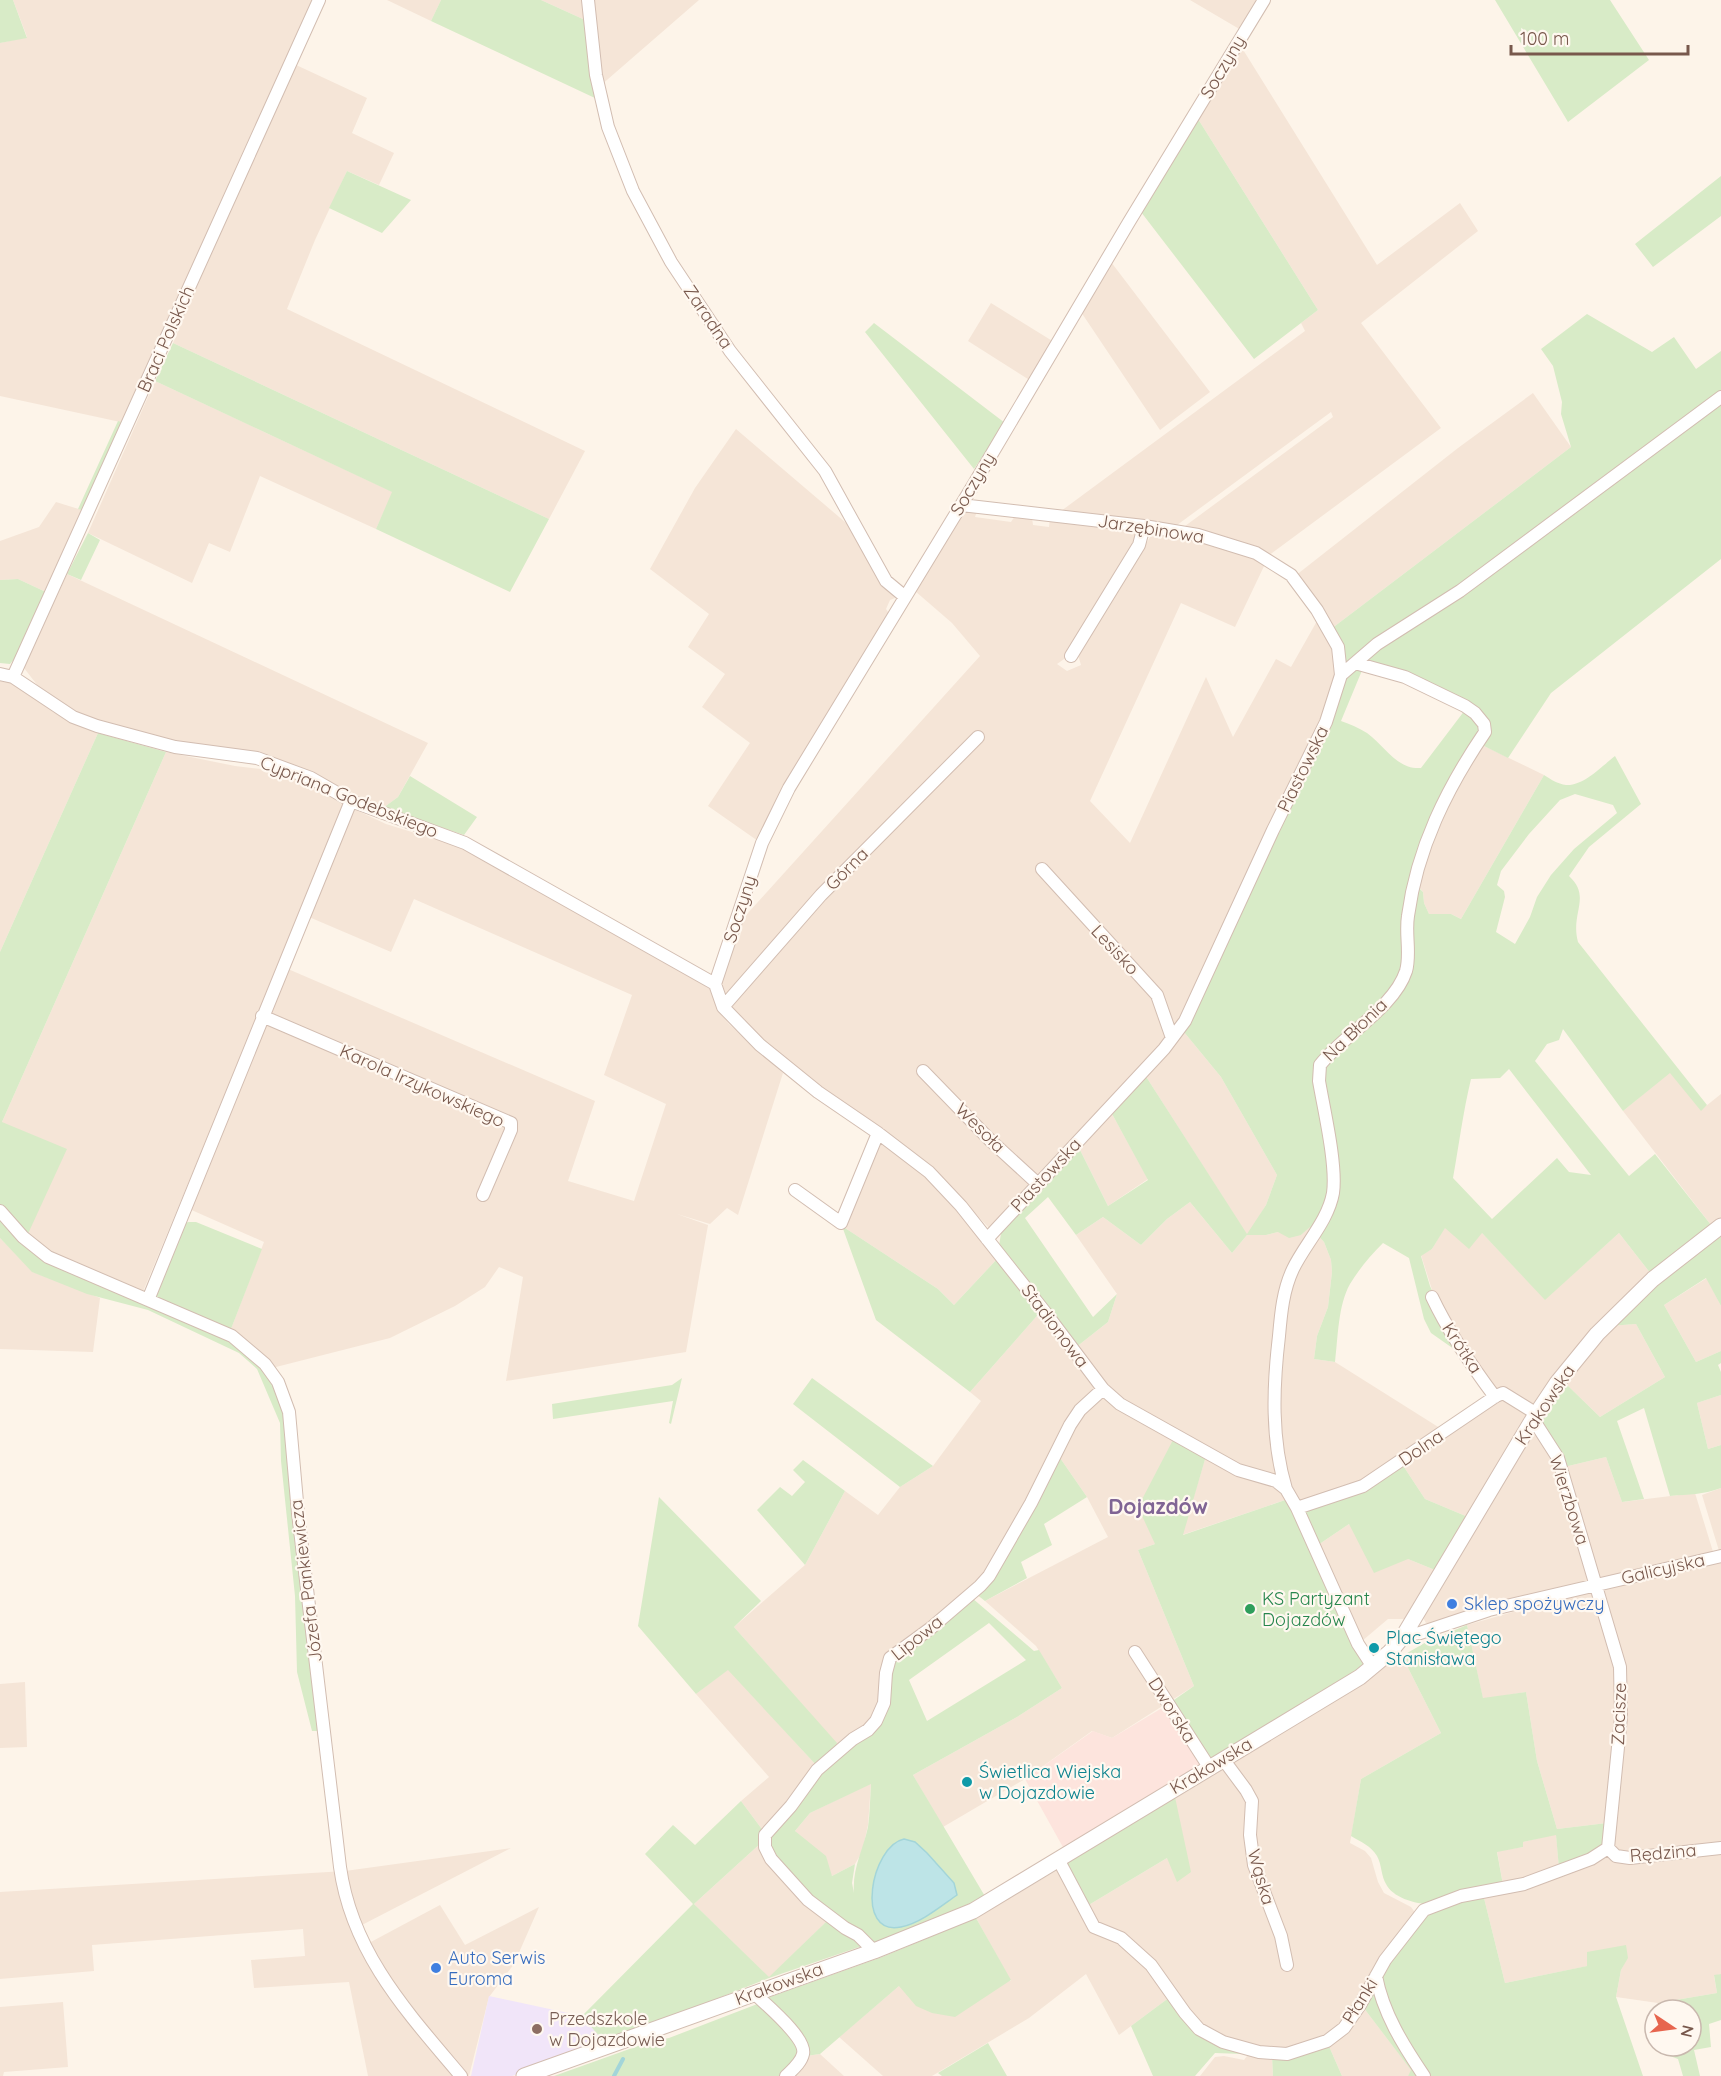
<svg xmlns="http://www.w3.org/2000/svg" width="1721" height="2076" viewBox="0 0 1721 2076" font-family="Quicksand,sans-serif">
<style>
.residential{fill:#f5e5d7}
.commercial{fill:#fde4dd}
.education{fill:#f1e5f9}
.green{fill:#d8ebc7;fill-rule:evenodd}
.water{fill:#bde4e7;stroke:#a3d5d9;stroke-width:1.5}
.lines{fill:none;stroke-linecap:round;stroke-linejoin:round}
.stream{stroke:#a3d5d9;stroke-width:4}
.minor-casing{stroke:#d2bdb1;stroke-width:14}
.tertiary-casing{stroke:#d2bdb1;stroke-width:17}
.minor{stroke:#fff;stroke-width:12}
.tertiary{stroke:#fff;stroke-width:15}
.shop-dot{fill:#3f7fe0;stroke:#fff8f0;stroke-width:2}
.leisure-dot{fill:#2e9e5b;stroke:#fff8f0;stroke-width:2}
.culture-dot{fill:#0f9aa8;stroke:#fff8f0;stroke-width:2}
.education-dot{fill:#8d6e63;stroke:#fff8f0;stroke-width:2}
.labels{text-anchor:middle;stroke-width:4.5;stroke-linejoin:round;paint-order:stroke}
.street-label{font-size:18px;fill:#78584c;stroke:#fff8f0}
.leisure-label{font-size:18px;fill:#27864d;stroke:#fff8f0;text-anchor:start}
.shop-label{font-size:18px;fill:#366cbe;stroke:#fff8f0;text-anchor:start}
.culture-label{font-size:18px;fill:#0d838f;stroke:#fff8f0;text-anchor:start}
.education-label{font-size:18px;fill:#785e54;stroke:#fff8f0;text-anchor:start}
.quarter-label{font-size:21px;font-weight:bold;fill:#806494;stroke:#fff8f0}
</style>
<rect width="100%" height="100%" fill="#fdf4e9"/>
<path class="residential" d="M13 0H314L125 423 0 396V43L27 37Z
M387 0H441L431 21Z
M541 0H584L585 20Z
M593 0H699L600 86Z
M1190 0H1255L1258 2 1241 30Z
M1242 48 1377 265 1460 203 1478 231 1361 323 1441 428 1268 556 1181 529 1333 417 1331 412 1173 528 1057 514 1305 331 1301 323 1318 310 1198 119Z
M294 64 367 98 352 133 394 153 379 185 347 171 315 240 287 309 585 451 549 519 173 343 202 272Z
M1111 262 1210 392 1160 430 1081 312Z
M991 303 1054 342 1031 381 968 341Z
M155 381 393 492 376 529 260 476 230 552 209 543 192 583 88 533Z
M1533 393 1571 447 1331 629 1295 576 1458 448Z
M736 429 852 528 887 589 895 598 890 600 886 609 890 615 758 841 708 806 750 743 702 707 725 674 688 647 709 614 650 569 695 488Z
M56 502 85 511 48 593 18 579 0 580V541L39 527Z
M965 510 977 511 975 517 1011 522 1015 516 1032 518 1033 525 1049 527 1050 518 1138 531 1137 541 1067 657 1057 664 1067 671 1081 665 1078 655 1082 648 1152 534 1157 531 1198 537 1266 562 1235 627 1181 603 1090 801 1130 843 1206 677 1233 737 1276 659 1291 667 1317 621 1333 649 1336 677 1321 724 1182 1019 1165 1042 990 1229 932 1168 775 1053 733 1010 720 986 732 943 739 940 742 928 739 923 980 656 952 623 915 591Z
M67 574 428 743 398 797 383 808 324 779 242 752 160 738 105 725 77 712 38 686 24 668Z
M0 679 10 681 53 712 98 733 0 952Z
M1480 744 1544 775 1461 919 1451 914H1429L1424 903 1423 892 1417 885 1431 833Z
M166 752 235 766 270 770 301 779 345 806 142 1294 50 1255 27 1236 2 1122Z
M354 809 386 824 457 846 699 979 706 987 714 991 718 1011 729 1024 783 1073 738 1215 727 1208 710 1224 677 1214 708 1225 686 1352 506 1381 523 1277 499 1267 485 1287 455 1306 390 1338 272 1368 231 1329 264 1242 187 1208 288 969 595 1101 568 1181 634 1201 666 1104 604 1075 632 995 414 899 391 952 309 917Z
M1184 1032 1221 1077 1277 1175 1266 1205 1248 1235H1266L1278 1232 1301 1235 1310 1226 1313 1229 1283 1285 1271 1387 1282 1482 1238 1466 1122 1402 1075 1348 1108 1322 1117 1294 1076 1235 1103 1217 1141 1245 1167 1219 1190 1202 1232 1253 1247 1235 1145 1075Z
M1670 1072 1701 1110 1721 1094V1219L1711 1225 1623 1111Z
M1111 1112 1148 1179 1108 1206 1079 1148Z
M879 1138 924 1172 998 1258 954 1305 938 1289 842 1226Z
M1445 1227 1482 1233 1545 1299 1619 1233 1651 1274 1535 1409 1496 1393 1472 1363 1433 1293 1421 1255 1432 1249Z
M1316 1233 1324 1242 1331 1260 1332 1272 1328 1307 1317 1336 1314 1359 1335 1362 1443 1430 1365 1482 1298 1505 1281 1463 1276 1386 1289 1285Z
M0 1238 33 1272 100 1298 93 1352 0 1349Z
M1707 1278 1721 1306V1351L1696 1362 1664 1305Z
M1043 1309 1099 1388 1077 1408 985 1575 882 1701 874 1719 836 1750V1743L734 1627 805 1565 845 1491 878 1515 900 1487 933 1466 981 1401 970 1392Z
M1636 1324 1665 1377 1600 1417 1563 1381 1609 1326Z
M1103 1393 1174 1438 1155 1544 1138 1550 1194 1686 1112 1738 1092 1731 1025 1779 943 1827 913 1775 1017 1717 1062 1688 1036 1646 985 1601 1108 1537 1087 1497 1058 1455 1073 1424Z
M1721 1395V1445L1708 1449 1697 1403Z
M1504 1397 1533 1415 1468 1517 1425 1499 1402 1464Z
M1533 1425 1556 1460 1591 1583 1433 1624 1426 1623 1422 1616Z
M1206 1456 1275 1484 1288 1499 1182 1535Z
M1606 1457 1622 1502 1695 1493 1714 1555 1597 1582 1564 1467Z
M1721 1488V1554H1720L1702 1495Z
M1349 1524 1408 1559 1435 1570 1408 1619H1388L1362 1641 1318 1545Z
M1721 1561V1845L1617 1854 1607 1823 1557 1829 1537 1761 1526 1692 1483 1699 1467 1625 1593 1589 1622 1665 1599 1588Z
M1402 1656 1441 1733 1361 1779 1350 1843 1365 1851 1371 1858 1378 1882 1384 1893 1411 1907 1414 1911V1915L1358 2005 1326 2039 1286 2052 1250 2046 1202 2027 1153 1964 1096 1925 1087 1906 1167 1858 1175 1797 1226 1767 1248 1801 1257 1867 1255 1809 1230 1761Z
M728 1669 817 1766 764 1832 741 1801 769 1777 696 1694Z
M25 1682 27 1747 0 1748V1684Z
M871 1783 868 1825 862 1852 855 1864 832 1876 795 1831 810 1813Z
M1556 1834 1559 1869 1503 1885 1497 1851 1523 1847V1842Z
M762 1842 829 1919 769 1978 694 1904Z
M511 1848 360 1926 369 1943 440 1905 465 1945 539 1907 514 1964 489 1997 469 2076H368L349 1982 254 1988 251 1960 305 1956 303 1929 92 1945 94 1971 0 1979V1892L345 1871Z
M1721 1850V1974L1714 1976 1717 1993 1658 2003 1616 1997 1621 1970 1627 1958 1505 1983 1483 1894 1607 1851 1615 1859Z
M1059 1869 1093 1929 1120 1940 1150 1967 1170 1997 1119 2035 1086 1974 1029 2018 932 2076H883L839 2037 899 1986 1011 1981 976 1918Z
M63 2002 68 2067 4 2072 3 2076H0V2007Z
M1363 2007 1412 2071 1408 2076H1342L1328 2044Z
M1250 2052 1272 2056 1273 2076H1200L1215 2057 1224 2056 1244 2060Z
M820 2054 844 2076H790L806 2056Z"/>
<path class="commercial" d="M1167 1705 1206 1767 1064 1849 1025 1779 1093 1731 1112 1738Z"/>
<path class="education" d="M489 1996 582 2016 605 2043 512 2076H471Z"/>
<path class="green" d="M0 0H13L27 38 0 43Z
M441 0H541L585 20 597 99 431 21Z
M1495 0H1610L1649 60 1568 122Z
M1198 119 1318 310 1254 359 1141 212Z
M347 171 411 200 382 233 329 208Z
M1721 176V216L1653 267 1635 244Z
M1587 314 1652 352 1674 337 1696 369 1721 351V393L1343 669 1331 629 1571 447 1561 414 1562 402 1553 366 1541 349Z
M874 323 1005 423 974 469 865 332Z
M173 343 549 519 510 592 376 529 392 492 155 381Z
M1721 402V559L1551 693 1508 758 1480 744 1487 734 1477 711 1360 662Z
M118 421 125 423 85 511 78 509Z
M88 533 100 540 81 580 67 574Z
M18 579 48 593 20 652 10 664 0 663V580Z
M1356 666 1363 668 1341 721C1350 724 1359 728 1367 733 1385 746 1397 770 1421 768L1465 710 1480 725 1481 733 1413 882 1423 892 1424 903 1429 914H1451L1461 919 1544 775C1550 779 1558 784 1566 785 1584 786 1602 766 1615 756L1641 804 1589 847 1569 876C1592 897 1570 913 1578 942L1707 1105 1701 1111 1670 1073 1623 1111 1563 1029 1559 1040 1547 1044 1535 1061 1629 1176 1655 1154 1711 1225 1651 1274 1619 1233 1545 1300 1482 1233 1469 1249 1445 1228 1432 1249 1421 1256 1430 1286 1461 1354 1431 1333 1424 1319 1409 1258 1383 1243C1371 1255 1359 1269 1350 1284 1338 1305 1338 1338 1335 1362L1314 1359 1317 1336 1328 1307 1332 1272 1331 1260 1324 1242 1310 1227 1301 1235 1289 1238 1278 1232 1266 1235H1247L1232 1253 1190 1202 1167 1219 1141 1245 1103 1217 1076 1235 1048 1197 1025 1218 1093 1317 1117 1294 1108 1322 1075 1348 999 1246 1002 1227 1079 1148 1108 1206 1148 1180 1111 1112 1145 1075 1247 1234 1266 1205 1277 1175 1221 1077 1184 1032 1344 677ZM1575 794 1613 805 1617 813 1574 849 1551 875 1537 897 1530 917 1515 944 1496 932 1505 897 1504 891 1497 885 1501 871 1529 834 1560 800ZM1509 1069 1591 1175 1569 1172 1557 1158 1492 1219 1453 1178C1459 1145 1463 1112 1471 1079L1500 1078Z
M98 733 166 752 2 1122 67 1149 27 1236 0 1206V952Z
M410 776 477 817 464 835 383 808 398 797Z
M0 1219 41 1258 230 1338 264 1367 277 1387 286 1421 321 1731H312L297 1672 295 1596 281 1461 280 1423 257 1369 239 1353 148 1310 87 1294 32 1272 0 1238Z
M189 1222H196L262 1249 231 1329 152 1298 183 1223Z
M842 1226 938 1289 954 1305 998 1258 1043 1309 970 1392 876 1320Z
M1721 1233V1306L1706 1278 1664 1305 1696 1362 1721 1351V1363L1718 1365 1721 1372V1395L1697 1403 1708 1449 1721 1445V1488C1702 1495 1690 1494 1670 1496L1644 1408 1617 1421 1644 1499 1622 1502 1606 1457 1564 1467 1536 1419 1563 1381 1600 1417 1665 1377 1636 1324 1609 1326 1655 1284Z
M682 1378 671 1424 669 1423 673 1401 553 1419 552 1404 672 1385Z
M812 1378 933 1466 900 1487 793 1404Z
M1174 1438 1206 1456 1183 1535 1288 1499 1365 1667 1210 1764 1171 1702 1194 1686 1138 1550 1155 1544 1138 1507Z
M1058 1455 1087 1497 1044 1524 1052 1545 1021 1562 1027 1578 985 1601 976 1594Z
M803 1460 845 1491 805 1565 757 1510 780 1487 792 1496 805 1482 793 1470Z
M1402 1464 1425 1499 1468 1517 1435 1570 1408 1559 1374 1573 1349 1524 1318 1545 1302 1509Z
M659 1497 761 1601 734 1627 837 1743 836 1750 817 1766 728 1670 696 1694 638 1626Z
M972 1598 1034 1651 1039 1650 1062 1688 1017 1717 913 1775 986 1898 872 1946 808 1897 773 1856 769 1835 820 1771 870 1732 892 1661ZM989 1623 1026 1660 927 1721 909 1680ZM871 1784C870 1798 870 1813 868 1827 863 1850 852 1869 854 1893L852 1883 855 1864 832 1876 826 1856 795 1831 810 1813ZM915 1842 938 1867 899 1928C874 1926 871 1909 872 1887Z
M1467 1625 1483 1698 1526 1692 1537 1761 1557 1829 1607 1823 1604 1847 1559 1869 1556 1835 1523 1842V1847L1497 1852 1503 1885 1428 1904C1415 1904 1392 1897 1386 1884 1381 1876 1382 1865 1377 1856 1371 1846 1361 1842 1351 1836L1361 1779 1441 1733 1402 1656 1428 1641Z
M1175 1797 1191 1872 1177 1882 1167 1858 1087 1906 1064 1865Z
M741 1801 764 1832 762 1842 694 1904 769 1977 829 1919 865 1945 769 1978 605 2043 582 2016 693 1904 645 1854 673 1825 695 1845Z
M1483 1894 1505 1983 1587 1966V1952L1626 1945 1628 1958 1621 1970 1616 1997 1643 2076H1408L1411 2070 1363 2007 1387 1961 1430 1909Z
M976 1918 1011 1980 955 2017 932 2013 916 2006 899 1986 820 2054 806 2056 764 1999 882 1957Z
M1721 1974V2020L1709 2024 1711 2047 1694 2050 1700 2076H1683L1678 2059 1670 2056 1668 2046H1691V2010H1660L1658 2003 1717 1993 1714 1975Z
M1170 1997 1197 2031 1245 2050 1243 2054 1215 2053 1195 2076H1153L1131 2026Z
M760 2003 794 2036 801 2054 782 2076H554L649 2042 669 2038Z
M988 2043 1007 2076H942L938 2073Z
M1328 2044 1342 2076H1273L1272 2056Z"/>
<path class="water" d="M904 1839 915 1842 927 1853 954 1883 957 1895C941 1906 921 1923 901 1927 854 1937 871 1846 904 1839Z"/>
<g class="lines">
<path class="stream" d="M614 2076 623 2059"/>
<g class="minor-casing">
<path id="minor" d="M588 0 596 75 608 127 633 191 671 262 730 351 825 471 886 581 904 596
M961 505 1144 526 1198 535 1256 553 1291 575 1317 610 1338 647 1341 675
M1071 656 1139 545 1144 526
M0 674 13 677 73 717 97 726 175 747 257 758 311 778 351 801 465 843 715 984
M13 677 319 0
M1042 869 1157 995 1172 1038
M715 984 762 843 789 788 974 484 1129 222 1264 0
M715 984 723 1007 760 1045 818 1092 878 1133 929 1172 961 1206 1045 1312 1103 1389 1120 1404 1238 1470 1276 1481 1286 1489 1297 1508 1358 1644 1373 1667
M723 1007 821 895 978 737
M262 1016 511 1123V1130L483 1195
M923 1071 990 1140 1038 1184
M795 1190 841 1223 878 1133
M0 1211 23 1237 48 1257 232 1336 265 1364 278 1382 289 1412 298 1513 340 1867C352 1953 407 2012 461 2076
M987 1239 1164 1049 1185 1021 1273 830 1326 722 1341 675 1377 644 1460 591 1721 397
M1432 1297C1449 1333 1471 1365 1495 1397
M148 1300 351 801
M1533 1419 1558 1458 1620 1667 1621 1717 1608 1848
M1286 1489C1271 1439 1273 1387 1279 1336 1281 1313 1283 1290 1293 1269 1305 1244 1328 1221 1333 1193 1337 1165 1324 1110 1319 1081L1320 1065C1343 1035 1394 1008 1406 971 1411 954 1405 934 1408 916 1417 848 1447 788 1485 732L1484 724 1475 713 1465 706 1405 677 1355 663
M1297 1508 1363 1486 1496 1396 1503 1393 1537 1414
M1404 1635 1420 1633 1489 1610 1721 1556
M1135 1652 1209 1767
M1223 1759 1246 1790 1252 1801 1250 1835 1254 1865 1281 1936 1287 1965
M1608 1848 1616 1856 1630 1858 1721 1848
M1058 1859 1094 1927 1121 1938 1151 1965 1185 2013 1199 2029 1223 2042 1259 2052 1287 2054 1327 2041 1344 2028 1360 2005 1385 1960 1424 1910 1461 1896 1524 1884 1591 1859 1608 1848
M874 1951 858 1935 845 1928 808 1900 771 1859 765 1847V1835L791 1806 817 1770 853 1739 868 1730 876 1721 884 1703 886 1673 890 1658 931 1628 980 1586 989 1576 1031 1503 1070 1425 1080 1410 1103 1389
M1376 1976C1383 2013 1403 2045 1424 2076
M754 1993C765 2004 807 2038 803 2054 801 2063 792 2070 786 2076"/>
</g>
<g class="tertiary-casing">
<path id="tertiary" d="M524 2076 874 1951 973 1911 1360 1677 1390 1652 1404 1635 1533 1419 1557 1383 1597 1334 1653 1279 1721 1226"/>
</g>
<use href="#minor" class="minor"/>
<use href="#tertiary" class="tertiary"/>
</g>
<g class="shop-dot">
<circle cx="1452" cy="1604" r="6"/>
<circle cx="436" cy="1968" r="6"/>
</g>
<circle class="leisure-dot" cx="1250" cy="1609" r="6"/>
<g class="culture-dot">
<circle cx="1374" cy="1648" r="6"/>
<circle cx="967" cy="1782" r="6"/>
</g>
<circle class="education-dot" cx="537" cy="2029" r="6"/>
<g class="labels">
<g class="street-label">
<text transform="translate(1223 67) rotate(-59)" y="6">Soczyny</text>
<text transform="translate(708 317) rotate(56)" y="6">Zaradna</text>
<text transform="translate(166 339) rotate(-66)" y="6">Braci Polskich</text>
<text transform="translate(973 484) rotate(-59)" y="6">Soczyny</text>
<text transform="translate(1151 529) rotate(9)" y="6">Jarzębinowa</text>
<text transform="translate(1303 769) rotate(-64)" y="6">Piastowska</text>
<text transform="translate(349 797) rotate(22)" y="6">Cypriana Godebskiego</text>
<text transform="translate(847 869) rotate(-45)" y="6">Górna</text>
<text transform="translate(740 909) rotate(-72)" y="6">Soczyny</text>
<text transform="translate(1115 950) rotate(47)" y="6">Lesisko</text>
<text transform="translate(1355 1030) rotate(-44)" y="6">Na Błonia</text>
<text transform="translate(422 1086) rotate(24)" y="6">Karola Irzykowskiego</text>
<text transform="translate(980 1128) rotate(45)" y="6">Wesoła</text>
<text transform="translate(1046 1175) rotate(-47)" y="6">Piastowska</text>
<text transform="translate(1055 1326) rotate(53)" y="6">Stadionowa</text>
<text transform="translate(1462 1348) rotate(57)" y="6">Krótka</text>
<text transform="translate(1545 1405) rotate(-56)" y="6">Krakowska</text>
<text transform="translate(1421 1448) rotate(-34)" y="6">Dolna</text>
<text transform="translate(1569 1500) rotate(72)" y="6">Wierzbowa</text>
<text transform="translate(1663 1569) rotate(-13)" y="6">Galicyjska</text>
<text transform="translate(306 1581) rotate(-97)" y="6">Józefa Pankiewicza</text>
<text transform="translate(917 1638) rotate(-39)" y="6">Lipowa</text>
<text transform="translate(1172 1710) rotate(58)" y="6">Dworska</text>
<text transform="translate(1619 1714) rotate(-88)" y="6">Zacisze</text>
<text transform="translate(1211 1766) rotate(-31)" y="6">Krakowska</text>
<text transform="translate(1663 1853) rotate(-5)" y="6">Rędzina</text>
<text transform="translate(1261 1877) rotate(74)" y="6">Wąska</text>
<text transform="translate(779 1984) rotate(-20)" y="6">Krakowska</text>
<text transform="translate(1360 2001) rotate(-58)" y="6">Płanki</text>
</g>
<g class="leisure-label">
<text x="1262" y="1605">KS Partyzant<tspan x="1262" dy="21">Dojazdów</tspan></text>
</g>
<g class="shop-label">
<text x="1464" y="1610">Sklep spożywczy</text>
<text x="448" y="1964">Auto Serwis<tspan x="448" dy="21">Euroma</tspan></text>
</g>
<g class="culture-label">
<text x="1386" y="1644">Plac Świętego<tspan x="1386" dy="21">Stanisława</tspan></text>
<text x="979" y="1778">Świetlica Wiejska<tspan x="979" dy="21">w Dojazdowie</tspan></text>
</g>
<g class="education-label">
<text x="549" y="2025">Przedszkole<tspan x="549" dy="21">w Dojazdowie</tspan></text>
</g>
<g class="quarter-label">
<text x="1158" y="1514">Dojazdów</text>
</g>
</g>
<g transform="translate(1673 2028) rotate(103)"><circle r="28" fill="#fff8f0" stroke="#c9b8ae" stroke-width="1.5"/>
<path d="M0-4.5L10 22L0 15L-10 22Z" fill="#e7654e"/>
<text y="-9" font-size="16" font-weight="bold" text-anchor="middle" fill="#78584c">N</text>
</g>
<path d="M1511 45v9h177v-9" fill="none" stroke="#78584c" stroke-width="3"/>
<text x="1520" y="45" font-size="18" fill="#78584c" stroke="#fff8f0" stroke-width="4.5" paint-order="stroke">100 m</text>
</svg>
